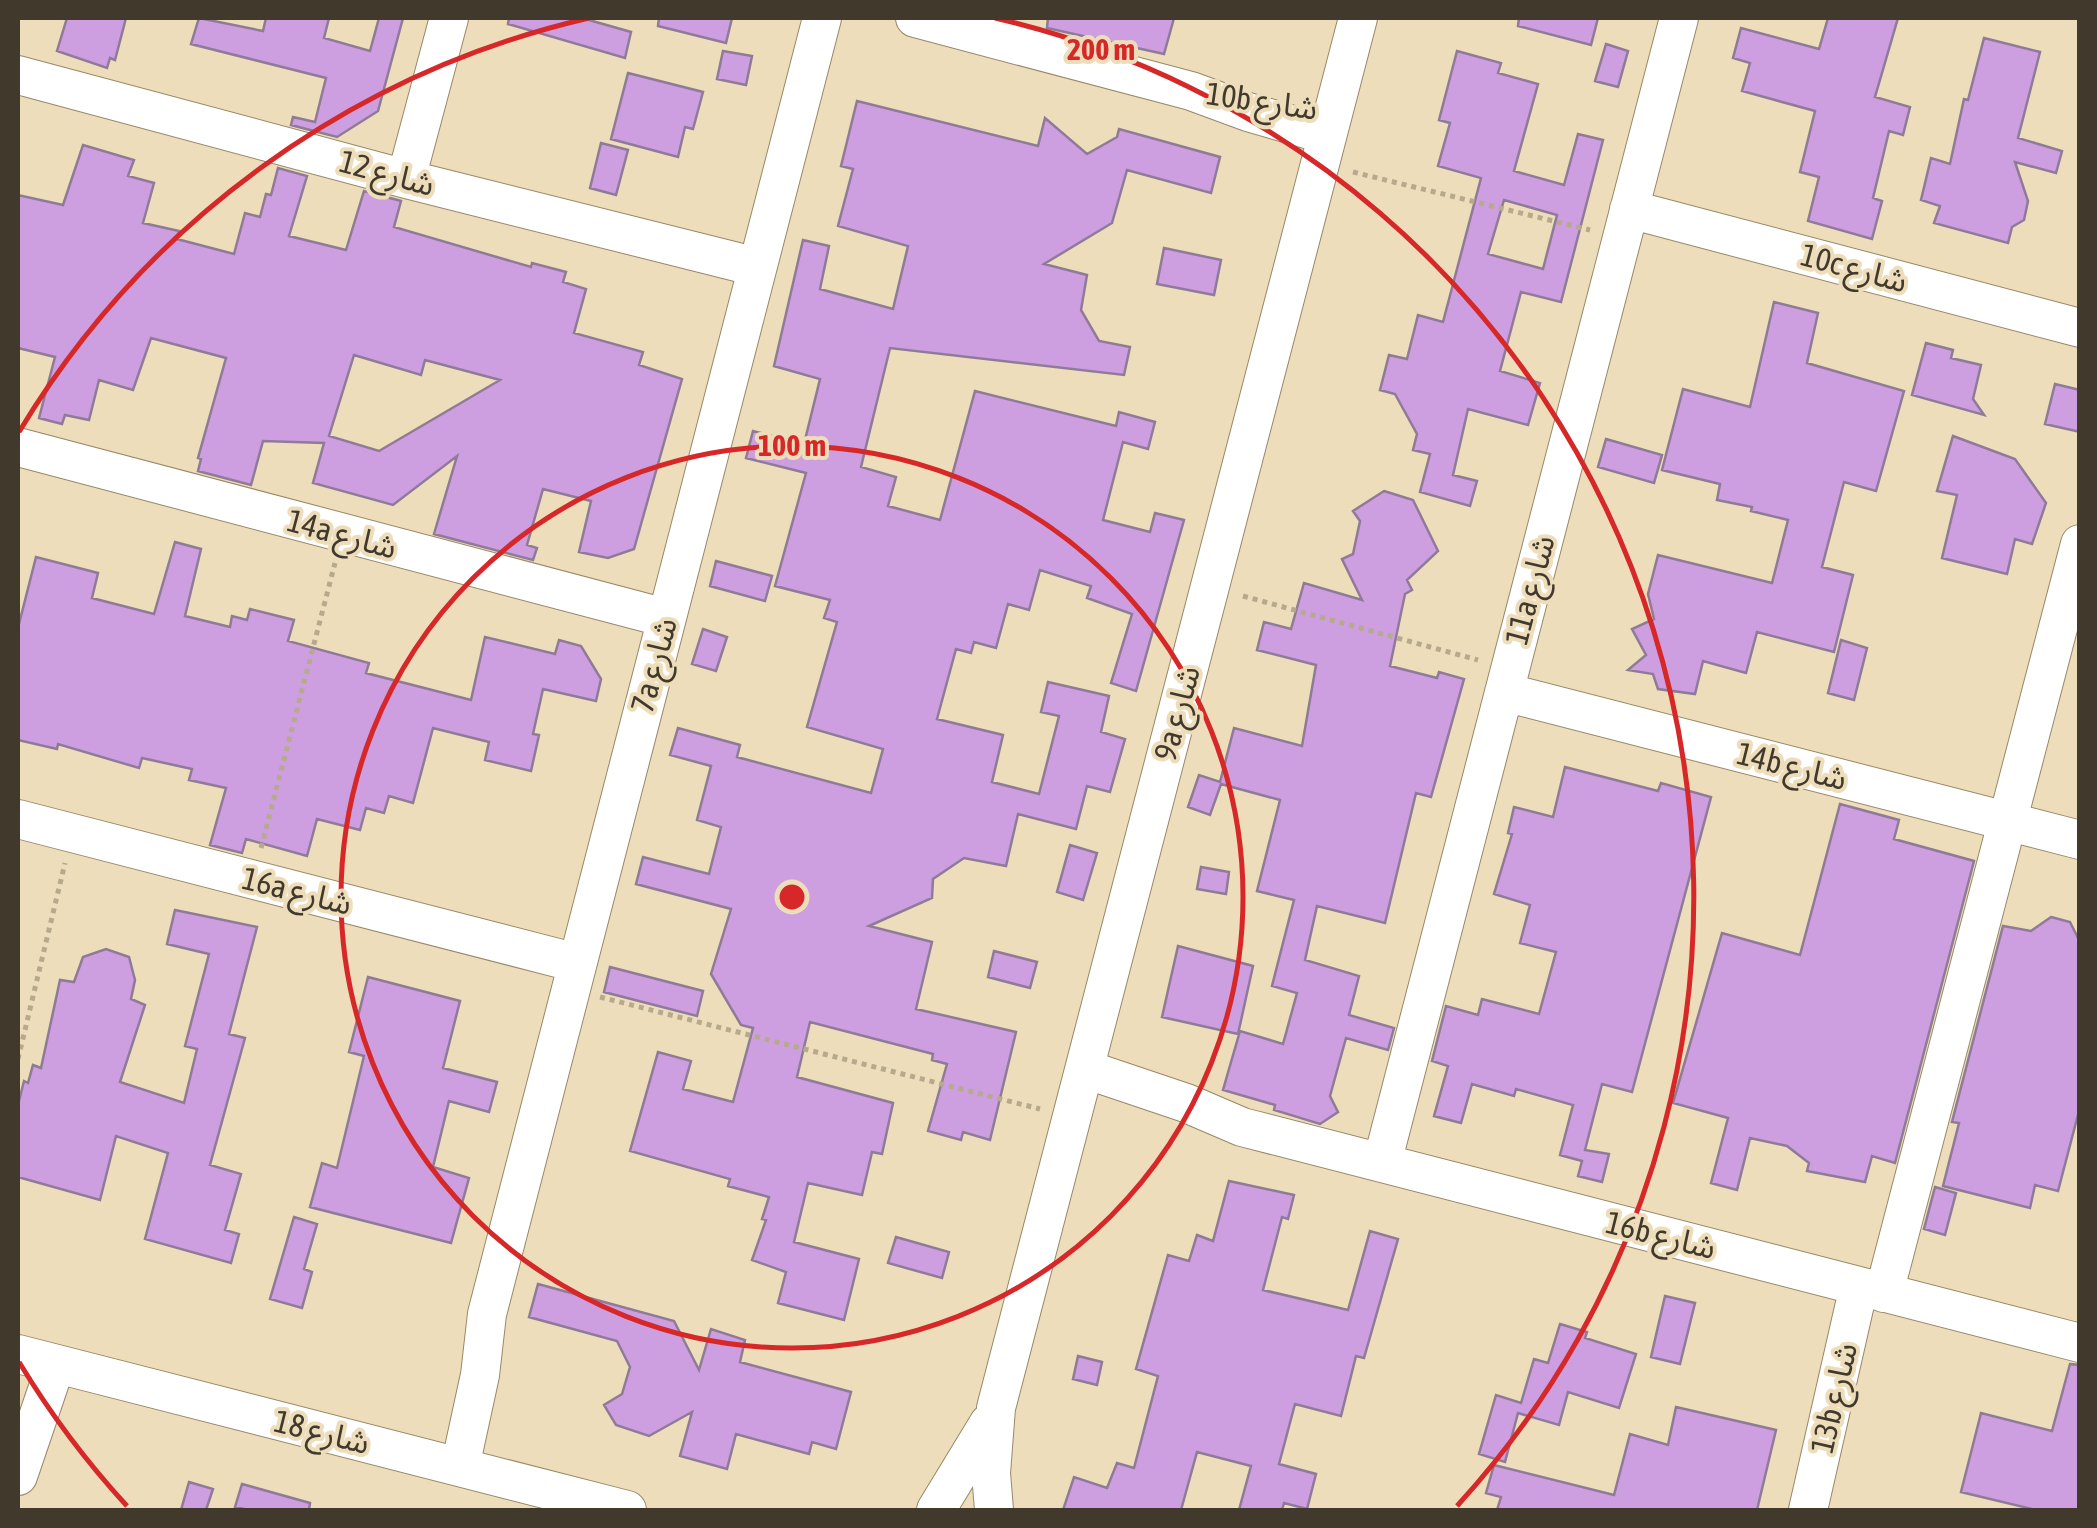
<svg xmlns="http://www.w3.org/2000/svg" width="2097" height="1528" viewBox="0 0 2097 1528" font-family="'Asap Condensed','Noto Sans Arabic',sans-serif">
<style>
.building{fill:#cd9fe1;stroke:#8f7b98;stroke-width:2.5;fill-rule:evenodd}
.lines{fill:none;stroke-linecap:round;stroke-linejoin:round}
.minor-casing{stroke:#988868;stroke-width:40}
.path{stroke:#b7a98d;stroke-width:5;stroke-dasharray:5 5;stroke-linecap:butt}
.minor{stroke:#fff;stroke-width:38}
.ring{fill:none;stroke:#d62828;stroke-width:5}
.labels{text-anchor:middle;stroke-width:8;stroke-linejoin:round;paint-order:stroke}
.street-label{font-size:32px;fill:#413a2c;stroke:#edddba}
.centre{fill:#d62828;stroke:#edddba;stroke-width:5}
.ring-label{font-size:30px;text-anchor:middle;font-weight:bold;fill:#d62828;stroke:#edddba;stroke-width:8;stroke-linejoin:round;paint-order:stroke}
</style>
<rect width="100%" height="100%" fill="#edddba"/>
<path class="building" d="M67 18H126L115 60 110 58 107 68 57 51Z
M199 18 263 31 266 18H329L324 38 370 51 379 18H403L378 111 337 137 291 125 293 117 315 122 326 78 191 44Z
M509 18H582L631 32 625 58 508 24Z
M659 18H732L726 43 658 26Z
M1048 18H1174L1164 54 1047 28Z
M1519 18H1598L1591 45 1518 26Z
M1828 18H1898L1875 97 1910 107 1903 135 1889 131 1873 198 1882 201 1872 239 1808 221 1819 177 1800 172 1815 111 1742 91 1750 63 1733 58 1741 28 1819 49Z
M1984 38 2040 52 2018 138 2062 151 2056 173 2015 162 2028 201 2024 220 2012 227 2008 243 1934 223 1940 206 1921 200 1931 158 1950 164 1964 99 1968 100Z
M1606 44 1628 51 1618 87 1595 81Z
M723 51 752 56 746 85 717 79Z
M1457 51 1501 63 1498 73 1538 84 1514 171 1564 185 1578 134 1603 140 1561 302 1521 292 1500 371 1540 383 1528 425 1468 409 1453 475 1477 481 1470 506 1420 492 1430 454 1413 450 1417 434 1395 394 1380 390 1389 355 1407 359 1418 315 1443 322 1481 178 1438 166 1450 123 1439 120ZM1504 200 1557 215 1543 269 1488 254Z
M628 73 703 92 693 129 685 127 678 157 611 139Z
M857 101 1038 146 1045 118 1087 154 1117 137 1119 129 1220 157 1211 193 1127 170 1112 223 1044 264 1087 275 1081 310 1099 341 1130 347 1124 375 890 348 861 467 896 477 888 506 940 520 975 391 1116 426 1119 412 1155 422 1148 449 1123 442 1103 520 1150 532 1155 513 1184 520 1136 691 1111 683 1132 614 1087 598 1091 586 1040 570 1029 610 1008 604 996 648 974 642 971 653 956 649 937 719 1003 735 992 782 1039 794 1059 716 1041 712 1048 682 1109 696 1101 732 1125 739 1110 792 1087 786 1076 829 1018 814 1006 866 964 858 933 879 932 898 869 926 932 942 916 1009 1016 1032 990 1140 963 1132 961 1140 928 1131 947 1064 932 1060 933 1054 810 1022 797 1077 893 1103 882 1154 872 1152 862 1195 808 1183 794 1242 859 1259 844 1320 778 1303 786 1272 752 1260 766 1220 762 1219 769 1197 728 1186 730 1179 630 1151 658 1052 691 1061 683 1089 733 1102 753 1028 741 1025 711 974 731 909 636 884 643 857 709 874 721 827 697 820 711 766 670 755 678 728 740 745 737 757 871 793 883 749 807 727 837 622 824 618 830 600 775 586 806 473 746 458 753 431 804 444 820 379 774 366 803 240 829 246 820 289 893 309 908 246 838 226 853 169 841 166Z
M601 143 628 150 616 195 590 188Z
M83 145 134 160 128 176 154 183 143 223 179 231 177 239 234 254 245 213 260 217 266 194 271 195 278 168 307 176 289 236 346 250 364 191 401 201 394 227 531 267 532 263 566 272 563 282 586 289 574 333 643 352 639 365 682 379 634 549 608 558 579 552 591 501 543 489 527 545 537 548 533 560 434 534 457 456 393 505 313 483 324 443 263 441 251 485 198 471 201 459 198 458 226 358 151 338 133 390 99 380 89 420 65 415 62 424 39 418 55 357 18 348V195L63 205ZM354 355 421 375 425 360 500 380 379 451 329 436Z
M1164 248 1221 260 1214 295 1157 284Z
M1774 302 1818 313 1807 363 1904 391 1876 491 1844 482 1822 567 1853 575 1834 652 1757 632 1746 673 1703 661 1695 694 1658 689 1653 674 1628 670 1646 655 1632 629 1654 619 1648 594 1658 555 1772 583 1788 520 1751 511 1752 507 1717 500 1720 484 1662 470 1683 389 1750 407Z
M1926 343 1953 350 1951 358 1981 365 1973 399 1984 415 1912 395Z
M2055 384 2080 390V432L2045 424Z
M1953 436 2015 459 2046 503 2032 544 2015 539 2007 574 1942 558 1957 495 1937 491Z
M1606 439 1662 455 1654 483 1598 467Z
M1384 491 1413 500 1438 551 1407 580 1412 590 1405 594 1390 666 1437 678 1439 672 1464 679 1431 797 1416 793 1385 923 1317 906 1305 960 1359 976 1349 1015 1394 1028 1388 1050 1346 1038 1330 1096 1338 1112 1320 1124 1274 1110 1275 1105 1223 1090 1240 1031 1283 1044 1297 993 1272 986 1294 900 1257 891 1280 800 1221 784 1210 815 1188 807 1199 775 1220 782 1234 728 1302 746 1316 665 1257 650 1264 622 1291 629 1304 583 1362 600 1342 559 1353 554 1360 521 1353 511Z
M175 542 201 549 185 616 230 627 232 616 247 620 250 609 294 620 288 641 369 663 366 673 471 700 485 637 555 654 559 640 581 646 601 679 596 701 543 689 533 734 539 735 531 771 485 760 489 742 433 728 413 803 389 796 384 813 366 808 360 830 317 819 307 856 246 839 242 853 210 845 226 788 189 780 192 769 142 758 139 768 58 744 57 749 18 740V628L36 557 98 573 92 598 154 614Z
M716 561 772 576 765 601 710 586Z
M703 629 727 637 716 671 692 664Z
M1841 640 1867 648 1854 700 1828 693Z
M1565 767 1658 791 1661 783 1711 797 1632 1092 1602 1084 1585 1150 1609 1154 1602 1182 1578 1176 1582 1161 1560 1155 1573 1105 1516 1089 1514 1096 1472 1084 1461 1123 1434 1116 1448 1066 1432 1061 1446 1006 1478 1015 1482 999 1539 1014 1556 952 1520 943 1530 905 1494 894 1512 834 1508 833 1514 807 1553 817Z
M1840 804 1899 820 1894 839 1974 861 1895 1163 1872 1156 1865 1182 1807 1171 1809 1163 1787 1146 1750 1138 1737 1190 1711 1183 1728 1118 1673 1103 1722 933 1800 955Z
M1070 845 1097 853 1083 900 1057 892Z
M1201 867 1229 872 1226 894 1197 889Z
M175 910 257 927 229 1034 245 1038 210 1165 241 1174 225 1230 239 1234 231 1263 145 1239 168 1153 116 1136 100 1200 18 1177V1105L24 1081 28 1083 33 1065 41 1068 60 980 74 982 83 957 106 949 129 957 135 980 131 999 145 1005 120 1082 184 1103 197 1049 185 1046 209 954 167 944Z
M2051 917 2070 922 2080 942V1107L2058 1191 2035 1185 2030 1208 1943 1186 1959 1123 1952 1122 2003 926 2031 931Z
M1178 946 1253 966 1238 1034 1162 1017Z
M994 951 1037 962 1030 988 988 977Z
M610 967 703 991 697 1016 604 992Z
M368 977 460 1001 443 1068 497 1082 489 1112 449 1101 433 1167 469 1178 451 1243 310 1207 322 1163 337 1168 364 1056 349 1052Z
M1229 1181 1294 1195 1288 1219 1282 1217 1263 1290 1348 1310 1370 1231 1398 1239 1364 1358 1356 1356 1341 1416 1295 1404 1279 1464 1316 1474 1307 1509 1284 1503 1282 1510H1239L1251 1466 1197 1452 1181 1510H1063L1074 1477 1107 1488 1117 1463 1134 1468 1158 1376 1136 1369 1168 1255 1189 1261 1197 1235 1213 1241Z
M1935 1187 1956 1193 1945 1235 1924 1229Z
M294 1217 317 1224 304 1269 312 1272 302 1308 270 1299Z
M896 1237 949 1252 942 1278 888 1263Z
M538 1284 674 1321 699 1370 711 1329 745 1340 740 1362 851 1392 836 1449 812 1442 809 1454 736 1434 727 1469 680 1456 692 1412 649 1436 616 1425 604 1405 622 1394 630 1367 617 1341 529 1317Z
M1665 1296 1695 1303 1680 1364 1651 1357Z
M1560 1324 1587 1332 1585 1338 1636 1354 1619 1408 1568 1392 1559 1425 1518 1413 1505 1462 1479 1454 1496 1395 1521 1403 1534 1359 1548 1363Z
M1078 1356 1102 1362 1097 1385 1073 1379Z
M2070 1364 2080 1365V1510H2036L1961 1492 1981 1413 2052 1431Z
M1676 1407 1776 1430 1757 1510H1497L1501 1497 1486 1493 1494 1465 1614 1495 1630 1434 1668 1445Z
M189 1482 213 1489 206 1510H181Z
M242 1484 310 1503 309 1510H249L235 1507Z"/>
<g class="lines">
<g class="minor-casing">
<path id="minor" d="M915 18 1191 91 1248 112 1327 135
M18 75 406 179 757 267
M406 179 449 18
M1629 209 2080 328
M18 447 666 618
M1504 692 2080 840
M18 819 577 963
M1085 1069 1186 1103 1242 1127 2080 1343
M1382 1163 1679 18
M1884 1293 2080 544
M18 1354 627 1510
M460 1467 480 1375 487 1314 822 18
M18 1476 56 1364
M936 1510 989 1423
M994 1510 991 1473 996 1408 1358 18
M1808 1510 1859 1286"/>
</g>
<path class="path" d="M1353 172 1590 230
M1243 596 1478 660
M261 848 335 563
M600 997 1040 1109
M18 1059 65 863"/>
<use href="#minor" class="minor"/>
</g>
<g class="ring">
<circle cx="792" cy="897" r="451"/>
<path d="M127 1506A902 902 0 0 1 19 1362M19 432A902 902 0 0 1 589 18M995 18A902 902 0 0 1 1457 1506"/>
</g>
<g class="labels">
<g class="street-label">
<text transform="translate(1262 101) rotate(8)" y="11">10b شارع</text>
<text transform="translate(387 173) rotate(15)" y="11">شارع 12</text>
<text transform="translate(1854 268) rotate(15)" y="11">10c شارع</text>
<text transform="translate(342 534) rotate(15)" y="11">14a شارع</text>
<text transform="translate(1530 590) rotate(-75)" y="11">11a شارع</text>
<text transform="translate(654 665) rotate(-75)" y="11">7a شارع</text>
<text transform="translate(1177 713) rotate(-75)" y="11">9a شارع</text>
<text transform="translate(1792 766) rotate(14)" y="11">14b شارع</text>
<text transform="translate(297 891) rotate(14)" y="11">16a شارع</text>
<text transform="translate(1661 1235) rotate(14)" y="11">16b شارع</text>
<text transform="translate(1834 1398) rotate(-77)" y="11">13b شارع</text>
<text transform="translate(322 1432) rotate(14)" y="11">شارع 18</text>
</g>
</g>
<circle cx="792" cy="897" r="15" class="centre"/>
<g class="ring-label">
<text x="1101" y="60">200 m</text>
<text x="792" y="456">100 m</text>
</g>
<rect width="2097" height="1528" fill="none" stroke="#413a2c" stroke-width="40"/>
</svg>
